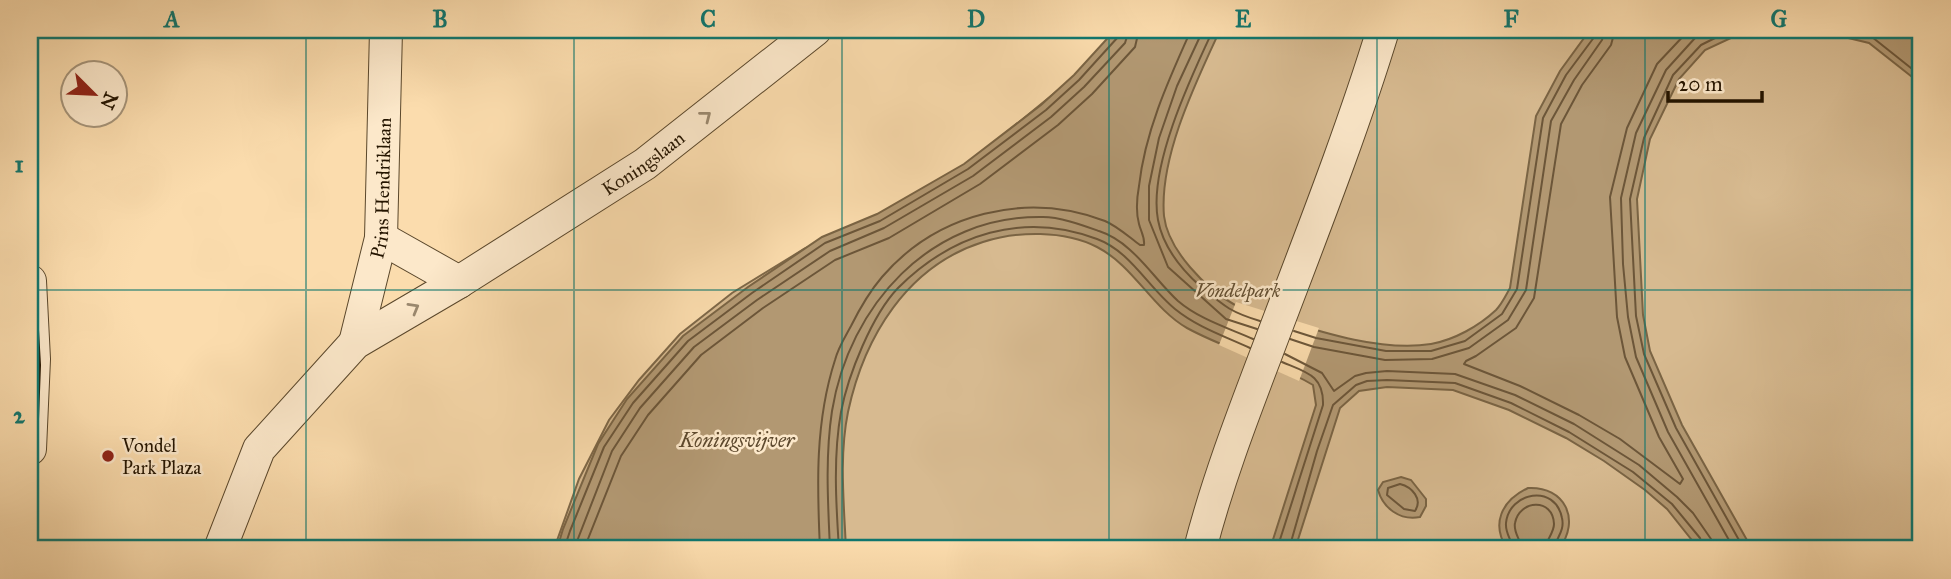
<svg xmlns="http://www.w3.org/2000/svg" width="1951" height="579" viewBox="0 0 1951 579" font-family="'IM FELL Great Primer',serif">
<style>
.green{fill:#d7ba90;stroke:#7e6848;stroke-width:2}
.water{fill:#b29872;stroke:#7a6444;stroke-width:2}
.pier{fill:#fbdcad}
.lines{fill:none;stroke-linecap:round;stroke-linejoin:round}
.shore{stroke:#6c5639;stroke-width:2}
.minor-casing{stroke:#5a472b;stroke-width:34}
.minor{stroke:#fce8ca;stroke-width:32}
.tram{stroke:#251500;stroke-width:2}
.oneway{stroke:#9b896f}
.grid{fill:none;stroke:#0f766e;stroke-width:2;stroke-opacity:0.55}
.poi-dot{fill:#8f2418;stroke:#fce8ca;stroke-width:2.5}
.labels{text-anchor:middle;stroke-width:5;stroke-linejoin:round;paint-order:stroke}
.street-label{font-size:19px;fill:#251500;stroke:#fce8ca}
.park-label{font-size:19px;font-style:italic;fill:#634f32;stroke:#fce8ca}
.poi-label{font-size:19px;fill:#251500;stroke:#fce8ca;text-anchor:start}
.water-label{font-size:21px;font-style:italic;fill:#5d492e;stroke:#fce8ca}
.neatline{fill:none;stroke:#0f766e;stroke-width:2.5}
.grid-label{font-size:23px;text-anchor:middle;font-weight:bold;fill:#0f766e}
</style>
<rect width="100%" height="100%" fill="#fbdcad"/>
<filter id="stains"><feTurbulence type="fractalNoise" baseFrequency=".00286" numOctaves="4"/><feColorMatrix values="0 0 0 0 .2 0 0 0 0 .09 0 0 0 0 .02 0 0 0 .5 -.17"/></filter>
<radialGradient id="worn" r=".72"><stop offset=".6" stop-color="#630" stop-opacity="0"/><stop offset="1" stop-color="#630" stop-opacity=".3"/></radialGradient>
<path class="green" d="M1118 30H1921V549H554L579 479 609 420 639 380 680 334 732 293 804 249 875 217 965 166 1073 78Z"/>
<path class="water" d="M1115 30H1220C1196 82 1159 157 1164 216 1168 250 1206 289 1235 305 1245 311 1259 313 1270 316 1318 331 1380 352 1431 344 1454 340 1479 326 1496 310 1502 304 1506 295 1510 288L1536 116 1560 71 1587 34 1592 30H1748L1705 50 1679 79 1650 139 1637 199 1643 315 1650 351 1682 425 1752 549H1699L1667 509 1645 490 1604 461 1566 438 1509 410 1453 390 1387 387 1359 391 1340 408 1295 549H1270L1316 405 1313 385C1273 361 1227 350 1187 328 1152 308 1134 266 1097 247 1064 230 1017 231 983 242 907 266 864 337 848 412 839 456 844 504 846 549H557L563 529 598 444 627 399 683 336 748 287 822 237 877 214 964 164 1041 105 1074 75Z
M1815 30H1921V84L1869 43Z
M1401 477 1411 480 1426 499V506L1420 517C1400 521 1383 508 1378 490L1383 482Z
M1528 488C1565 486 1581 520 1559 549H1507C1491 524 1501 501 1528 488Z"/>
<path class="pier" d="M1236 302 1319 328 1299 381 1219 345Z"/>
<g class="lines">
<path class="shore" d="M1203 30 1177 86 1159 138 1149 186V220L1168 267 1226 319 1257 329
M1213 30C1191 77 1148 167 1158 220 1163 247 1180 268 1200 286 1224 306 1230 312 1260 321
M1615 30 1611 45 1582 85 1561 124 1534 298 1516 328 1476 356 1466 361 1464 364 1520 386 1579 415 1620 439 1680 484 1683 479 1659 437 1625 357 1617 317 1610 197 1627 128 1657 64 1689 30
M1711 30 1695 38 1666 70 1636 133 1621 198 1623 264 1628 317 1636 357 1668 432 1734 549
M1731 30 1701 45 1673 75 1644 138 1630 199 1636 316 1644 354 1676 428 1744 549
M1848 30 1872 37 1921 76
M1294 331 1316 338 1386 351H1431L1465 341 1502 314 1517 289 1543 118 1566 75 1595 36 1596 30
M1290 339 1314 347 1385 360 1432 359 1469 348 1508 320 1526 290 1551 121 1574 80 1602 40 1605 30
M1285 354 1322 373 1334 391 1355 376 1366 373 1387 371 1455 374 1515 395 1574 424 1639 465 1677 497 1693 513 1711 539 1713 549
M1400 484C1412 487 1423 499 1415 511L1404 509 1387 495 1388 488Z
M564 549 570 531 604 447 633 403 688 341 752 293 825 243 880 221 968 169 1046 110 1079 80 1118 37 1120 30
M574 549 612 451 640 408 694 347 757 300 830 251 884 228 973 176 1051 117 1084 87 1125 43 1129 30
M584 549 621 456 648 415 701 355 763 308 835 260 889 238 980 184 1058 125 1092 94 1135 47 1139 30
M820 549C817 485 815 422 835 360 838 348 845 337 851 326 859 310 870 291 882 277 937 213 1026 191 1105 221 1117 226 1129 237 1140 245H1144C1145 237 1141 232 1139 224 1136 213 1137 197 1139 186 1145 131 1169 79 1191 30
M830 549C828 504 825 457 832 411 849 306 930 215 1043 217 1060 217 1082 225 1099 231 1133 242 1153 278 1178 301 1199 319 1228 328 1253 339
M839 549C836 504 833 456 841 412 848 375 872 315 898 288 952 234 1023 211 1097 239 1130 251 1148 287 1175 309 1197 327 1224 336 1250 348
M1277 549 1323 405C1324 375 1306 372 1282 362
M1289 549 1317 451 1333 405 1356 385 1367 381 1387 380 1455 383 1511 403 1569 432 1633 472 1672 504 1700 538 1704 549
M1513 549C1512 540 1505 534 1506 523 1509 492 1555 483 1562 518 1565 531 1556 538 1554 549
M1522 549C1521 540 1513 533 1515 523 1519 500 1553 497 1554 524 1554 533 1546 540 1545 549"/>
<g class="minor-casing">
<g id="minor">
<path d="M381 238 459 282"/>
<path d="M30 281 34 359 30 449"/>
<path id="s1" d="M355 343 381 238 386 30"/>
<path id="s2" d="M220 549 259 449 355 343 459 282 645 164 815 30"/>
<path d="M1200 549C1217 483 1241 420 1265 357 1306 248 1349 141 1383 30"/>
</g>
</g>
<use href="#minor" class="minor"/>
<path class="tram" d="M30 189 40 365 37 446 30 508"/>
</g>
<defs><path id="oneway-chevron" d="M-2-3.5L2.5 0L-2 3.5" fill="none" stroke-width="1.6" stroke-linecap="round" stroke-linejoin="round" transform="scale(1.75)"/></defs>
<g class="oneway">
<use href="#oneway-chevron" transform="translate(706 116) rotate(-38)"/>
<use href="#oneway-chevron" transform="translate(414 308) rotate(-30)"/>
</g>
<path class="grid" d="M306 30V549M574 30V549M842 30V549M1109 30V549M1377 30V549M1645 30V549M30 290H1921"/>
<circle class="poi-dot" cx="108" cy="456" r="7"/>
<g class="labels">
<g class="street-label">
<text dy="7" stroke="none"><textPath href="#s2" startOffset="590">Koningslaan</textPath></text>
<text dy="7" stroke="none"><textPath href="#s1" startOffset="158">Prins Hendriklaan</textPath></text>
</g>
<g class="park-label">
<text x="1238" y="297">Vondelpark</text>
</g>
<g class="poi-label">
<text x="122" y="452">Vondel<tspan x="122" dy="22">Park Plaza</tspan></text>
</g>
<g class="water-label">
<text x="737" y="447">Koningsvijver</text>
</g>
</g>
<rect width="1951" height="579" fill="none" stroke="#fbdcad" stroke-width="77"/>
<g transform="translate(94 94) rotate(114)"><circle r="33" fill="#fce8ca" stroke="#a69479" stroke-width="2"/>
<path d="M0-5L12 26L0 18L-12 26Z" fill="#8f2418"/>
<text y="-10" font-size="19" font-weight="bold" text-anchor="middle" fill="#251500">N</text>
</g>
<path d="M1668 91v10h94v-10" fill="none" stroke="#251500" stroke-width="3.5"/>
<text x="1678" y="91" font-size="21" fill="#251500" stroke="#fce8ca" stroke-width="5" paint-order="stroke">20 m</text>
<rect x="38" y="38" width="1874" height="502" class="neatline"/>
<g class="grid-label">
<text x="172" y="27">A</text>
<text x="440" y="27">B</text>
<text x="708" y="27">C</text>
<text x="976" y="27">D</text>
<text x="1243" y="27">E</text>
<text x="1511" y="27">F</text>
<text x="1779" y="27">G</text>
<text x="19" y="172">1</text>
<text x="19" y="423">2</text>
</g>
<rect width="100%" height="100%" filter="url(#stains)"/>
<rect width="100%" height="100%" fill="url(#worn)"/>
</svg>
